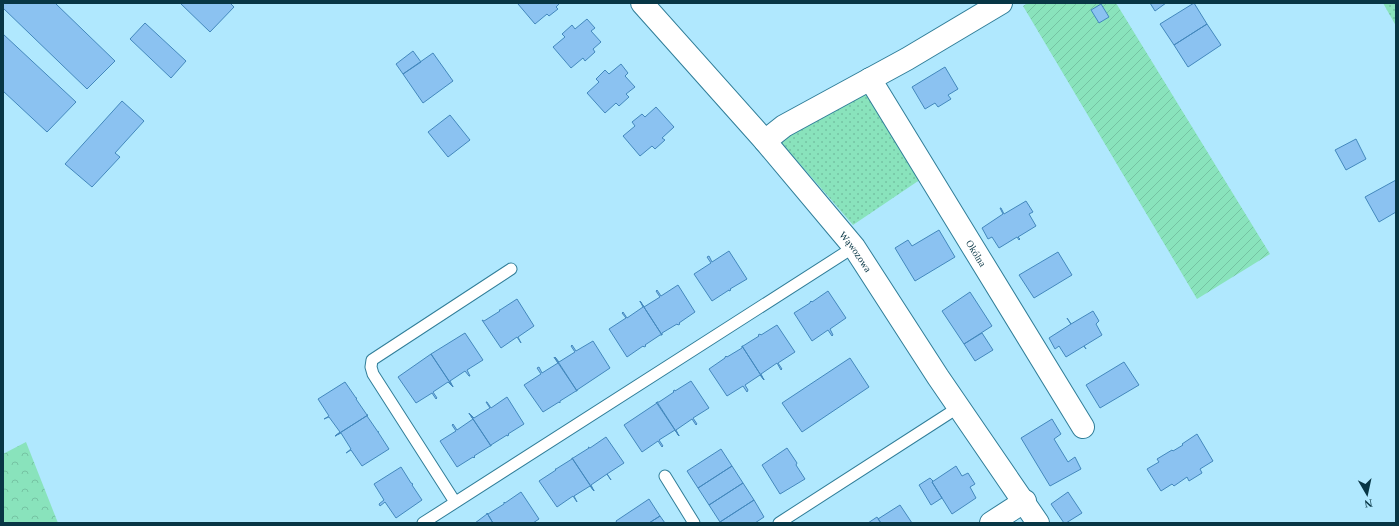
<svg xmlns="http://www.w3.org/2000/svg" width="1399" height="526" viewBox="0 0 1399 526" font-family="'Times New Roman',serif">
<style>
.grass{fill:url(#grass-dots)}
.forest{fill:url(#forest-crowns)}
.garden{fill:url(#garden-furrows)}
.building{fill:#8bc2f1;stroke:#4388bd}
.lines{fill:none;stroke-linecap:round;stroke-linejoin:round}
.lane-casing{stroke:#307e99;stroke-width:13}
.street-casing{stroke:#307e99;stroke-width:24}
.lane{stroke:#fff;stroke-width:11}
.street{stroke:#fff;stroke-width:22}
.labels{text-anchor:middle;stroke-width:3;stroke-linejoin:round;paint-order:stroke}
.street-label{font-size:10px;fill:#083645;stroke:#b0e8fe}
</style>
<defs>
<pattern id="grass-dots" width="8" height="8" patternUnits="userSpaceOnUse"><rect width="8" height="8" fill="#89e3bc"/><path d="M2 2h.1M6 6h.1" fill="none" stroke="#75c3a3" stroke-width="1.8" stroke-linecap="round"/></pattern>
<pattern id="forest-crowns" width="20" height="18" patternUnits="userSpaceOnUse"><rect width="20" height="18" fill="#89e3bc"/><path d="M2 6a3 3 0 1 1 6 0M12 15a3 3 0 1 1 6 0" fill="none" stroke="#75c3a3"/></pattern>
<pattern id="garden-furrows" width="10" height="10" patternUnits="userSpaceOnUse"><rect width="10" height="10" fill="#89e3bc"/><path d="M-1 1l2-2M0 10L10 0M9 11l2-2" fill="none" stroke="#75c3a3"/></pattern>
</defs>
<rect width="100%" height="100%" fill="#b0e8fe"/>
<path class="grass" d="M1383 3H1396V26Z
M876 87 927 175 853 225 780 141Z"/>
<path class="forest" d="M26 442 58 523H3V454Z"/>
<path class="garden" d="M1028 3H1116L1270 254 1197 299 1023 6Z"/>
<path class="building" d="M3 3H55L115 61 87 89 3 8Z
M180 3H230L234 7 210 32Z
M520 3H560L556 7 558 9 549 16 547 14 535 24 518 4Z
M1150 3H1166L1155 11Z
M1194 3 1207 24 1174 45 1160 24Z
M1101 4 1109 17 1099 23 1091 10Z
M587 19 595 28 591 31 601 42 593 49 595 52 585 61 583 58 571 68 553 47 565 37 562 34 572 25 575 29Z
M145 23 186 61 171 78 130 39Z
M1207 24 1221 45 1188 67 1174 45Z
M3 34 76 102 47 132 3 91Z
M413 51 421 62 403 74 396 64Z
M433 53 453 81 423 103 403 74Z
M621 64 628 73 625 76 635 87 626 94 629 97 619 106 616 103 605 113 587 93 599 82 596 79 605 70 609 74Z
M945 67 958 89 948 95 951 99 938 107 935 103 925 109 912 87Z
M122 101 144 121 115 153 120 157 92 187 65 164Z
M656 107 674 127 662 138 665 140 655 149 652 146 640 156 623 136 635 126 632 122 642 114 645 117Z
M450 115 470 140 448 157 428 132Z
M1356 139 1366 159 1346 170 1335 150Z
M1396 180V212L1379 222 1365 197Z
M1026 201 1033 212 1029 214 1036 226 1018 237 1020 239 1019 240 1017 237 999 248 992 237 988 239 982 228 1003 214 1000 208H1001L1004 214Z
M939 230 955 257 915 281 895 248 908 240 912 246Z
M729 251 747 279 730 289 731 290 729 291V290L712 301 694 274 711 263 707 257 709 256 712 262Z
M1058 252 1072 275 1034 298 1019 275Z
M678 285 695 312 679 323 680 324 678 325 677 324 662 333V335L640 301 644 307 660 297 656 291 657 290 661 296Z
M828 291 846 318 830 329 833 335 832 336 828 330 812 341 794 313 810 303V302L811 301 812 302Z
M970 292 992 326 964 344 942 311Z
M517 299 534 326 518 337 521 343 517 337 501 348 482 320 484 321 500 311 499 310H500Z
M640 301 662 335H660L645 345 646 346 644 347 643 346 627 357 609 329 626 318 622 313 623 312 627 318 643 307Z
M1093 311 1099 321 1096 324 1102 335 1084 346 1086 349 1084 346 1066 357 1059 346 1055 349 1049 338 1071 324 1067 318 1071 324Z
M777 325 795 352 778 363 782 369 781 370 777 363 761 374 764 380 742 346H743L759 336 758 335 760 334 761 335Z
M465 333 483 360 467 370 470 376H469L465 371 450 381 453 387 431 354Z
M982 333 993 350 975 361 964 344Z
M593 341 610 368 577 390V391L555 357 559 362 575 352 571 346 572 345 576 351Z
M742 346 764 380 760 375 745 385 748 390 747 392 743 386 727 396 709 369 725 358V357L726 356 727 357 742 348Z
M431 354 453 387 448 382 433 392 437 398 436 399 432 393 416 403 398 377Z
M554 357 577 391H576L560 401V403L559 402 543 412 524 385 541 374 537 368 539 367 542 373 558 363Z
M850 358 869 387 802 432 782 403Z
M1124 362 1139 385 1100 408 1086 385Z
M691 381 709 408 693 418 697 424 696 425 692 419 676 430 679 436 657 402H659L674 392 673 391 675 390V391Z
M345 382 356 398H357L356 399 367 415H368L335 436 340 432 329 417 324 419 329 416 318 399Z
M507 397 524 424 508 434 509 435 507 436V435L491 445V446L469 413 474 418 490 408 486 402H487L491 408Z
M656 402 679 436 675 430 659 440 663 446 662 447 658 441 642 452 624 425 657 403Z
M469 413 491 446H490L474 456 475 457 474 458 473 457 457 467 440 441 456 431 452 425 453 424 457 430 473 419Z
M368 415 367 416 378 432H379H378L389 449 362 466 351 450 346 453 351 449 341 433 335 436Z
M1052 419 1061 434 1054 439 1068 462 1075 457 1081 469 1050 486 1021 438Z
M1197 434 1213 461 1200 469 1202 473 1189 481 1187 477 1174 486 1172 484 1161 491 1147 469 1159 462 1157 459 1172 450 1173 451 1183 445 1182 444Z
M606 437 624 463 607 474 611 480 607 474 591 485 594 491 572 458H573L589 448 588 447 590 448Z
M787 448 797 463 796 465 805 479 780 494 762 465Z
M721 449 732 466 698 488 687 471Z
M572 458 594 491 590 486 574 496 577 502 573 496 557 507 539 481 556 470 555 469H556L572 459Z
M732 466 743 483 709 505 698 488Z
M956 466 962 476 968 473 975 484 970 487 976 498 952 514 932 482Z
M401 467 411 483 413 484 412 485 422 500 396 518 385 502 380 506 379 504 384 500 374 484Z
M930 478 933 481 932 482 942 498 931 505 919 485Z
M743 483 754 500 720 522 709 505Z
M521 492 539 519 533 523H493L487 513 488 514 504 504V502L505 503Z
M1068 492 1082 513 1066 523H1064L1051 504Z
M649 499 660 516 649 523H617L616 521Z
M754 500 764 517 755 523H721L720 522Z
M900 505 912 523H881L878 519Z
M487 513 493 523H475L487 514Z
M660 516 665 523H649Z
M877 517 881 523H868Z"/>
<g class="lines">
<g class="lane-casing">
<path id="lane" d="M665 476 694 523
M455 502 373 374 371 367 372 360 511 269
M423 523 854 247
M779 523 959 407"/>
</g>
<g class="street-casing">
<g id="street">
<path id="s1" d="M642 3 765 141 854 247 938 377 1038 523"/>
<path id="s2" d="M870 79 1083 427"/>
<path d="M765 141 784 126 907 59 1001 3"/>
<path d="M991 523 1025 501"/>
</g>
</g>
<use href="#lane" class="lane"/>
<use href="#street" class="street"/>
</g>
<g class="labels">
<g class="street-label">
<text dy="4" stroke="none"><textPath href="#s1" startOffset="328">Wąwozowa</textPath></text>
<text dy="4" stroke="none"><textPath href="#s2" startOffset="204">Okólna</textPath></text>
</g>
</g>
<rect width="1399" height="526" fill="none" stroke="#083645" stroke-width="8"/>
<g transform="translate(1367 494) rotate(171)" stroke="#b0e8fe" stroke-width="3" paint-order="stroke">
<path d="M0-3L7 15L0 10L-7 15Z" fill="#083645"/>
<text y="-6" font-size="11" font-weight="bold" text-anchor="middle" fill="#083645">N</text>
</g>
</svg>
